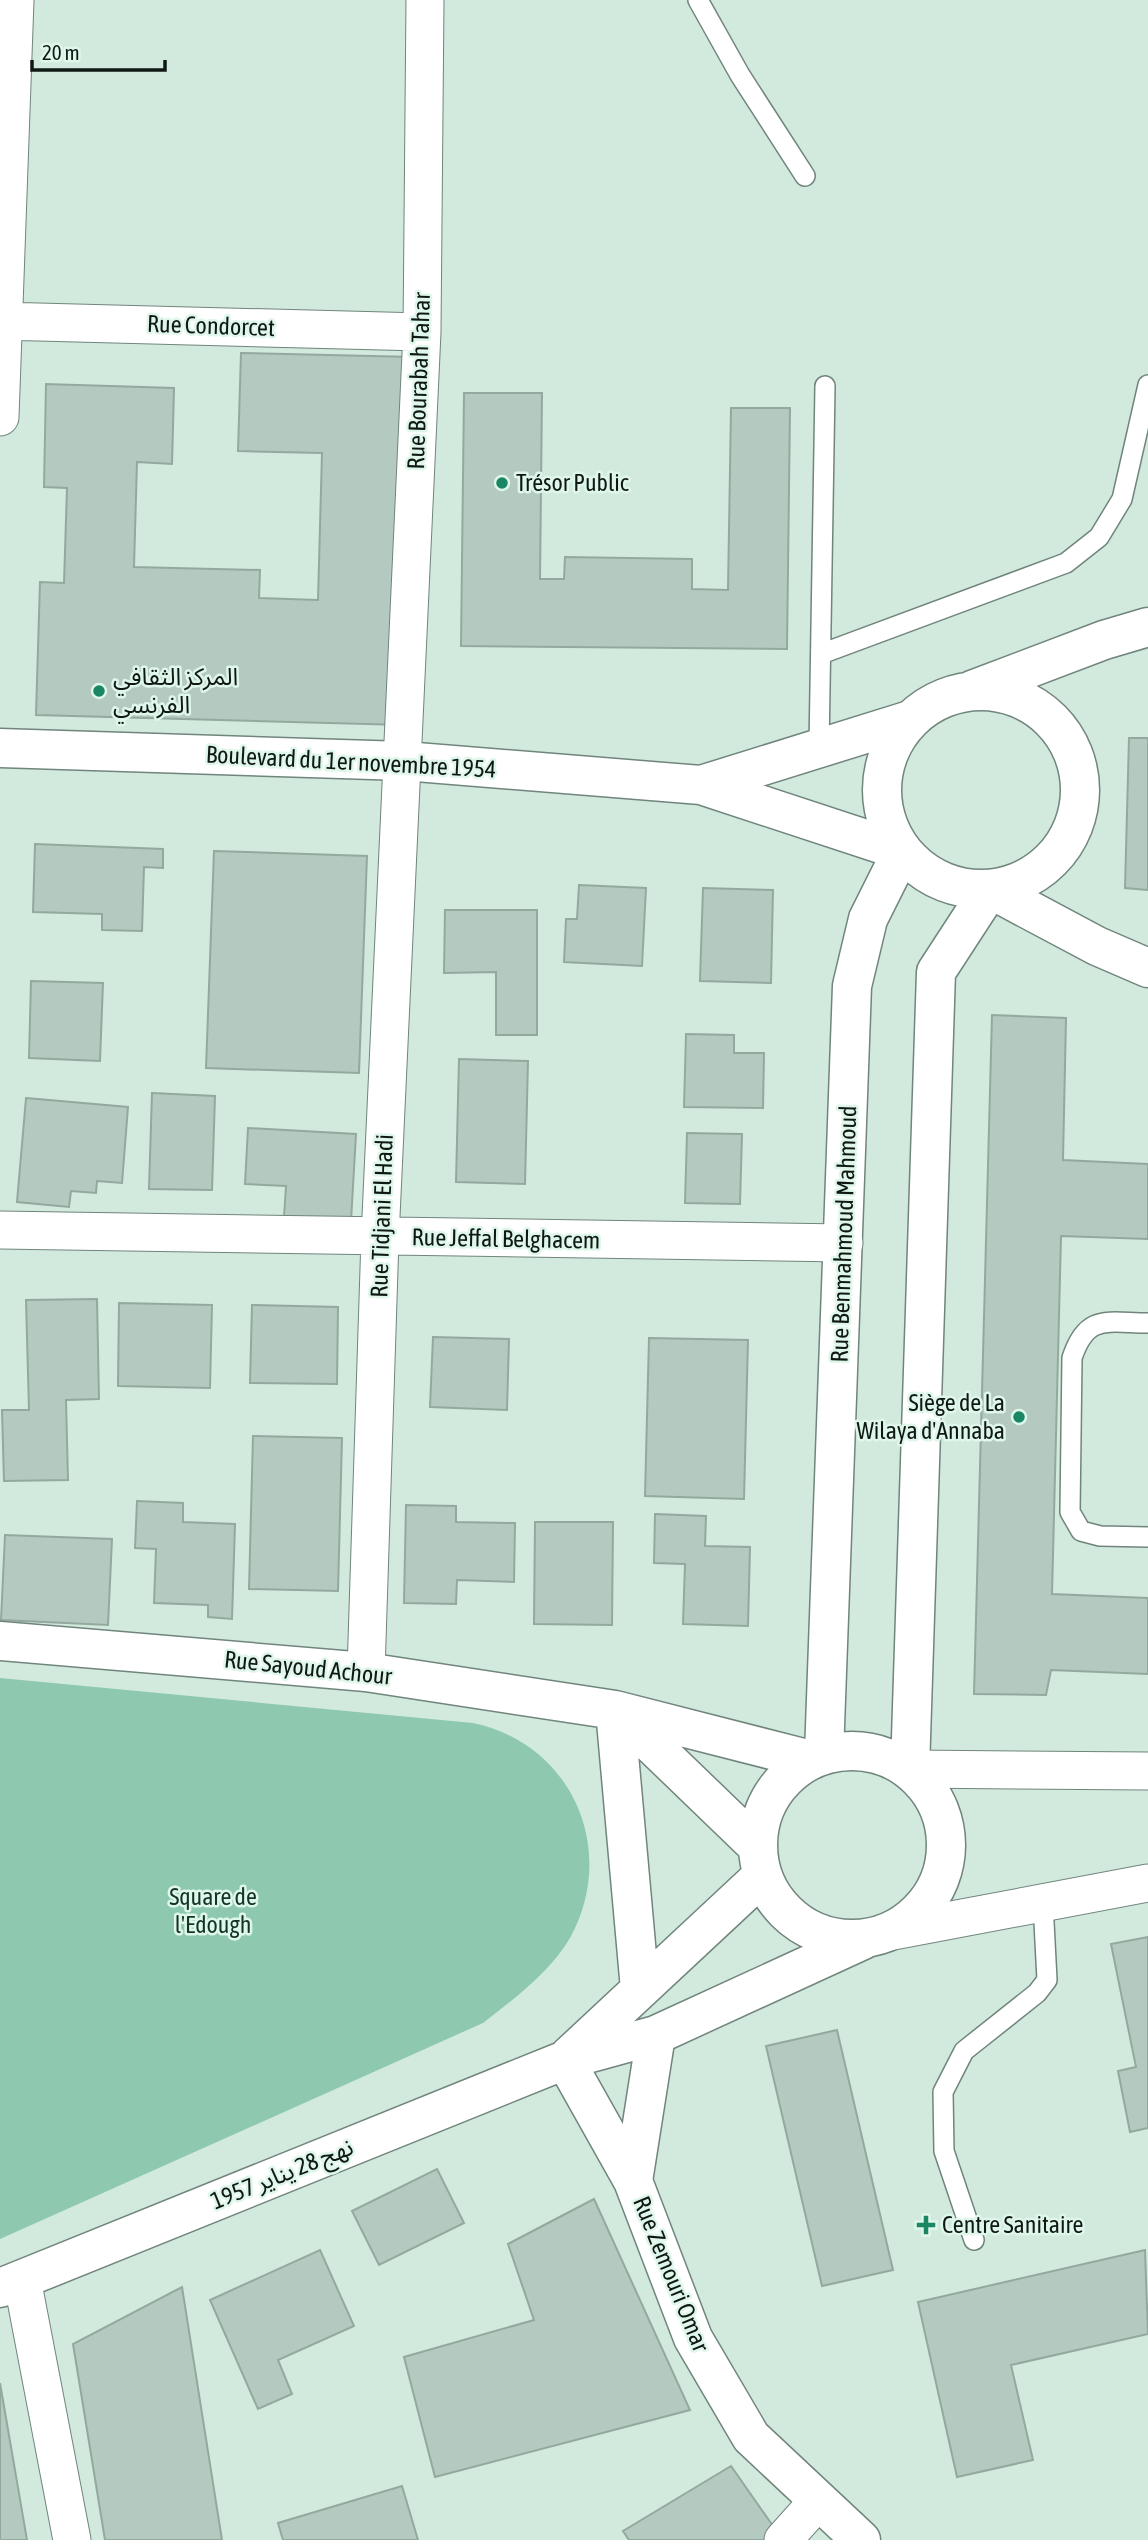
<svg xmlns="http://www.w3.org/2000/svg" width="1148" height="2540" viewBox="0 0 1148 2540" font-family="'Asap Condensed','Noto Sans Arabic',sans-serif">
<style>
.green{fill:#8ec9af}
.building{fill:#b4cac0;stroke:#93a99e;stroke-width:2}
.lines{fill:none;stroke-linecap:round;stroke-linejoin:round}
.lane-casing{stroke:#70857c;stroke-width:22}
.street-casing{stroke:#70857c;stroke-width:39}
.secondary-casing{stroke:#70857c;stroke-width:41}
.primary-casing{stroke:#70857c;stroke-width:41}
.lane{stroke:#fff;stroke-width:19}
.street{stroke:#fff;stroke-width:37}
.secondary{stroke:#fff;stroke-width:38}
.primary{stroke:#fff;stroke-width:38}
.poi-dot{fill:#1a8663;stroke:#dff7eb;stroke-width:2.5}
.labels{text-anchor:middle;stroke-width:5;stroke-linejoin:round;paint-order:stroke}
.street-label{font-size:24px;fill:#101814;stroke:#dff7eb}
.poi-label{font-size:24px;fill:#101814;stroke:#dff7eb;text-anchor:start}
.park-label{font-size:24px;fill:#123427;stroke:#dff7eb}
</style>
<rect width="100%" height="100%" fill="#d2e9de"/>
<path class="green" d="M0 1678 473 1723C571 1743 619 1849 570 1938 550 1972 514 1999 483 2023L0 2239Z"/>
<path class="building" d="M241 353 413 357 403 725 36 715 40 582 64 583 67 488 44 487 46 384 174 388 172 464 137 462 134 567 260 570 259 598 318 600 322 453 238 451Z
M464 393H542L540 579H564L565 557 692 559V589L728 590 731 408H790L787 649 461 646Z
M1129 738H1148V890L1125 888Z
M35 844 163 849V868L144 867 142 931 102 930V914L33 912Z
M214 851 367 856 359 1073 206 1068Z
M579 885 646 888 642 966 564 962 566 919H577Z
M703 888 773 890 771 983 700 981Z
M445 910H537V1035H496V972L444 973Z
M31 981 103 983 100 1061 29 1058Z
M992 1015 1066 1018 1063 1160 1148 1164V1239L1061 1236 1052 1594 1148 1598V1674L1051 1670 1046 1695 974 1694Z
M686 1034 734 1035V1053H764L763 1108 684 1107Z
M459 1059 528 1061 525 1184 456 1182Z
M152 1093 215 1096 212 1190 149 1189Z
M26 1098 128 1107 122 1183 97 1181 96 1193 71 1191 69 1207 17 1202Z
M248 1128 356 1134 351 1221 284 1217 286 1186 245 1184Z
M687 1133 742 1134 740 1204 685 1203Z
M97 1299 99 1399 66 1400 68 1480 4 1481 2 1410H29L26 1300Z
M119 1303 212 1305 210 1388 118 1386Z
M252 1305 338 1307 337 1384 250 1383Z
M433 1337 509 1339 507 1410 430 1407Z
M649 1338 748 1340 744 1499 645 1496Z
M253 1436 342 1438 338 1591 249 1589Z
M137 1501 183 1503V1522L235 1524 232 1619 208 1617V1605L154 1603 156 1549 135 1548Z
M406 1505 456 1506V1522L515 1523 514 1582 457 1580 456 1604 404 1603Z
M655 1514 706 1516 705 1546 750 1547 748 1626 683 1624 685 1564 654 1563Z
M535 1522H613L612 1625 534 1624Z
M5 1535 112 1539 108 1625 1 1620Z
M1148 1937V2128L1130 2132 1118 2071 1136 2067 1111 1944Z
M837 2030 893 2270 822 2286 766 2046Z
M437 2169 464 2223 379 2265 352 2211Z
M594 2199 690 2410 435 2477 404 2357 534 2320 508 2244Z
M320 2250 354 2326 278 2360 292 2394 258 2409 210 2300Z
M1145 2250 1148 2334 1011 2365 1033 2460 957 2477 918 2302Z
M182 2287 222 2540H105L73 2344Z
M0 2383 27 2540H0Z
M731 2466 780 2536 775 2540H629L623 2531Z
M402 2486 418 2540H283L278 2523Z"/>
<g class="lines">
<g class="lane-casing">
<path id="lane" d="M698 0 740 75 805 176
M821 654 1066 563 1099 537 1122 499 1148 385
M819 748 825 386
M1148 1323C1107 1323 1087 1313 1072 1358L1070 1512 1081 1531 1100 1536 1148 1537
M974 2240 944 2151 943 2092 964 2051 1037 1993 1047 1980 1043 1903"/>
</g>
<g class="street-casing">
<path id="street" d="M0 321 422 332
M0 417 15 0
M0 1230 844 1243
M366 1672 380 1238 422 332 425 0
M910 1769 1148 1771
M893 1931 1148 1883
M22 2279 72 2540
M783 2540 818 2501"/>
</g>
<g class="secondary-casing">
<path id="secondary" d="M0 1641 366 1672 615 1710 811 1760
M615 1710 640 1989
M617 1711 757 1846
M758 1845a94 94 0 1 1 188 0a94 94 0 1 1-188 0Z
M824 1754 852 986 868 919 902 851
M910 1769 936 972 990 889
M569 2056 762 1876
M565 2060 633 2181 693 2338 751 2437 861 2540
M633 2181 656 2035
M0 2288 565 2060 656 2035 863 1940"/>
</g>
<g class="primary-casing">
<path id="primary" d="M972 690 1104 640 1148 627
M882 790a99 99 0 1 1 198 0a99 99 0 1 1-198 0Z
M0 748 404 761 701 785
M902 851 701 785 910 720
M990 889 1097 946 1148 968"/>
</g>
<use href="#lane" class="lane"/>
<use href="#street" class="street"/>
<use href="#secondary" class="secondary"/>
<use href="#primary" class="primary"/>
</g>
<g class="poi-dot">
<circle cx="502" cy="483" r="7"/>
<circle cx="99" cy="691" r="7"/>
<circle cx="1019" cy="1417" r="7"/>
<path d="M922.5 2214.5h7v7h7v7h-7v7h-7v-7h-7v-7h7z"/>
</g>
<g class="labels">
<g class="street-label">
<text transform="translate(211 326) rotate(2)" y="8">Rue Condorcet</text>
<text transform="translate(419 381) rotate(-88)" y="8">Rue Bourabah Tahar</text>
<text transform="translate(351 762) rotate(3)" y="8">Boulevard du 1er novembre 1954</text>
<text transform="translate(382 1216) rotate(-88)" y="8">Rue Tidjani El Hadi</text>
<text transform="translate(844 1234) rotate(-88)" y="8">Rue Benmahmoud Mahmoud</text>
<text transform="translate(506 1239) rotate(1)" y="8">Rue Jeffal Belghacem</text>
<text transform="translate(308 1668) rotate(6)" y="8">Rue Sayoud Achour</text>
<text transform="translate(282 2174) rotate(-22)" y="8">نهج 28 يناير 1957</text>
<text transform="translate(671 2274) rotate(68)" y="8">Rue Zemouri Omar</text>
</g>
<g class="poi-label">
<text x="516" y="491">Trésor Public</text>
<text x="113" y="685">المركز الثقافي<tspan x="113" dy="28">الفرنسي</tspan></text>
<text x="1005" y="1411" text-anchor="end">Siège de La<tspan x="1005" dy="28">Wilaya d'Annaba</tspan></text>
<text x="942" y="2233">Centre Sanitaire</text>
</g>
<g class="park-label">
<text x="213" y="1905">Square de<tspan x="213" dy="28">l'Edough</tspan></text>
</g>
</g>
<path d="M32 60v10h133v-10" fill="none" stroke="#101814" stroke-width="3.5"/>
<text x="42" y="60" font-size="21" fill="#101814" stroke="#dff7eb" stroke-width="5" paint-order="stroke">20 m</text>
</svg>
